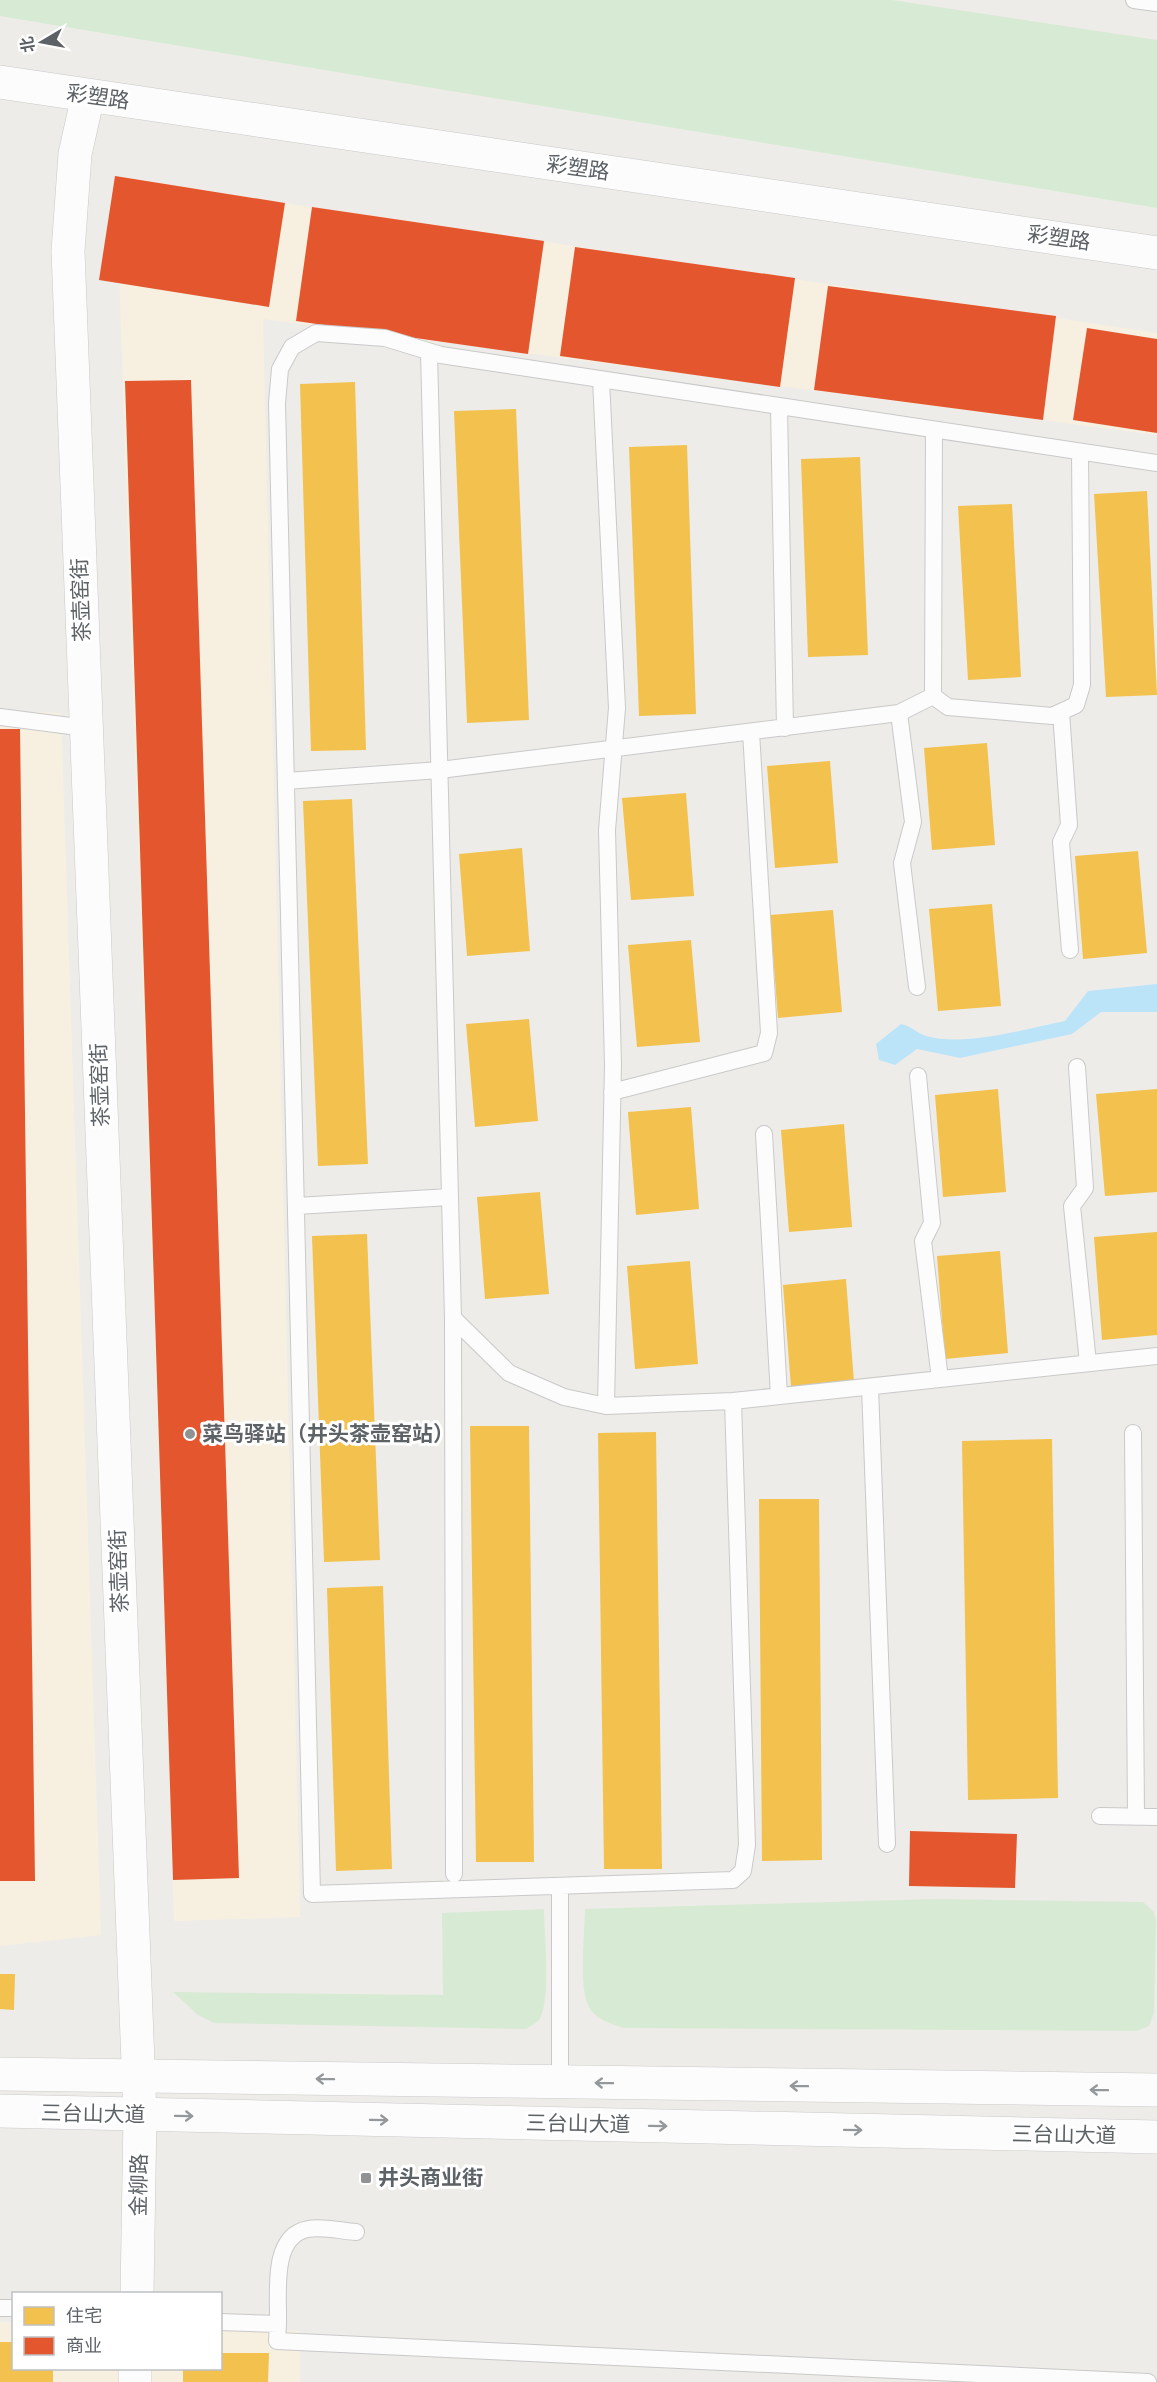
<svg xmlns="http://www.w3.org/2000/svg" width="1157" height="2382" viewBox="0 0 1157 2382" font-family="'Sofia Sans Condensed','Noto Sans SC',sans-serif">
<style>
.commercial{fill:#f7f0e1}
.green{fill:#d7ead3}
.water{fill:#bce4f8}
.homes{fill:#f2c14e}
.shops{fill:#e4572e}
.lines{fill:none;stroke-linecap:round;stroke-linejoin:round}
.service-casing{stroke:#c9c9c9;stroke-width:18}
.minor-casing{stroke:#c9c9c9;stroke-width:34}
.tertiary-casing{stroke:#c9c9c9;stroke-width:34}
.secondary-casing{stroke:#cacaca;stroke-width:34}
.service{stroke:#fcfcfc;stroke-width:16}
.minor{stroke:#fcfcfc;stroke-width:33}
.tertiary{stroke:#fcfcfc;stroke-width:33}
.secondary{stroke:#fcfcfc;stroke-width:33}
.oneway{stroke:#95989b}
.poi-dot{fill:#909294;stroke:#fff;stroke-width:2}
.labels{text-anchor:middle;stroke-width:6;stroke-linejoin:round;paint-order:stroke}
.street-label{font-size:21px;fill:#5d6267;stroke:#fff}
.poi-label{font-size:21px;font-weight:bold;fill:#5d6267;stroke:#fff;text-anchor:start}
</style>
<rect width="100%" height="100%" fill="#eeece8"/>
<path class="commercial" d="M116 178 1157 333V435L263 319 300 1917 174 1921Z
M0 711 61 713 101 1935 0 1946Z
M0 2322H13L14 2368H220L221 2329 300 2331V2382H0Z"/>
<path class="green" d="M0 0H892L1157 40V208L0 16Z
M934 1899 1143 1902 1154 1912 1156 1920 1154 2013 1149 2026 1137 2031 624 2028C611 2024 595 2019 589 2007 578 1986 585 1933 585 1909Z
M544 1909C544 1932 552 2005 538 2021 535 2024 530 2026 526 2029L214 2023 198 2015 173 1992 443 1995 442 1913Z"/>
<path class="water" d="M1157 984V1012H1101L1072 1034 960 1058 917 1049 895 1065 879 1060 876 1044 901 1024C911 1026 917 1033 926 1036 965 1047 1025 1029 1065 1021L1088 991Z"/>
<path class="homes" d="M355 382 366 750 311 751 300 384Z
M516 409 529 720 467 723 454 411Z
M687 445 696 714 639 716 629 447Z
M860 457 868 655 808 657 801 459Z
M1147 491 1157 695 1106 697 1094 494Z
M1012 504 1021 677 968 680 958 506Z
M987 743 995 845 932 850 924 748Z
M830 761 838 863 775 868 767 766Z
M686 793 694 896 631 900 622 798Z
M352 799 368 1164 318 1166 303 801Z
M522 848 530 951 467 956 459 854Z
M1138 851 1147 953 1083 959 1075 856Z
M992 904 1001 1006 938 1011 929 909Z
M833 910 842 1012 778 1018 770 915Z
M691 940 700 1042 637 1047 628 945Z
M529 1019 538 1121 475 1127 466 1024Z
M998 1089 1006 1192 943 1197 935 1095Z
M1157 1089V1192L1105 1196 1096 1094Z
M691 1107 699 1209 636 1215 628 1112Z
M844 1124 852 1227 789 1232 781 1130Z
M540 1192 549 1294 485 1299 477 1197Z
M1157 1232V1335L1102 1340 1094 1237Z
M367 1234 380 1560 324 1562 312 1236Z
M1000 1251 1008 1353 945 1359 937 1256Z
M690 1261 698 1364 635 1369 627 1266Z
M846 1279 854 1382 791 1387 783 1285Z
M470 1426H529L534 1862H476Z
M656 1432 662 1869H604L598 1433Z
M1052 1439 1058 1798 968 1800 962 1441Z
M759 1499H819L822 1860 762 1861Z
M383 1586 392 1869 336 1871 327 1588Z
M0 1974H15L14 2010 0 2009Z
M0 2342H14V2368H53V2382H0Z
M220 2353H269L268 2382H183V2368H220Z"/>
<path class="shops" d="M115 176 285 203 269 307 99 280Z
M312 207 544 241 528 354 296 321Z
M575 247 795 278 780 387 560 356Z
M828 286 1056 316 1043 420 814 390Z
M1087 328 1157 339V433L1073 420Z
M191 380 239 1878 173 1880 125 381Z
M0 729H20L35 1881H0Z
M910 1831 1017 1834 1015 1888 909 1886Z"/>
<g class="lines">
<g class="service-casing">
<path id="service" d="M1134 0 1156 3V0
M429 352 453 1318 509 1373 564 1397 606 1406 733 1401 1157 1356
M601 380 617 708 607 830 613 1065 606 1406
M779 407 785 728
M934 430 933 696 948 707 1052 716 1076 705 1082 685 1080 452
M1061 712 1069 825 1061 842 1070 950
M899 713 913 822 902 863 917 987
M0 717 86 728
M286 781 440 770 899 713 933 696
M1077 1067 1085 1188 1072 1206 1088 1363
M918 1076 932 1223 923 1241 940 1379
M612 1092 764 1053 769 1033 751 732
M764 1134 779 1396
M296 1206 450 1197
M453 1318 454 1874
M870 1387 887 1844
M733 1401 747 1845 743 1871 733 1880 312 1894 277 403 280 369 292 347 316 333 385 338 441 355 1157 463
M1133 1433 1136 1817
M1100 1816 1157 1817
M560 1887V2083
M0 2308H14
M220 2322 278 2324C279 2295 270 2236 308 2229 322 2226 341 2231 356 2232
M278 2324 277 2341 1148 2382"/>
</g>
<g class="minor-casing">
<path id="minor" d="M88 96 75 154 68 251 140 2115 137 2294
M135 2382V2368"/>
</g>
<g class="tertiary-casing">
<path id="tertiary" d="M0 82 1157 253"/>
</g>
<g class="secondary-casing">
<path id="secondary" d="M0 2074 1157 2090
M0 2111 1157 2137"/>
</g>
<use href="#service" class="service"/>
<use href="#minor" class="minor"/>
<use href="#tertiary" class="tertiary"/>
<use href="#secondary" class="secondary"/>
</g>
<defs><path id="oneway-shaft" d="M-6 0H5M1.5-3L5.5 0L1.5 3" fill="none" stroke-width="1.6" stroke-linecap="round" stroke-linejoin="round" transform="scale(1.5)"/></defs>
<g class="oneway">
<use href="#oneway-shaft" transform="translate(325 2079) rotate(-179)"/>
<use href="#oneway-shaft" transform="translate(604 2083) rotate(-179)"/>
<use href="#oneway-shaft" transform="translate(799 2086) rotate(-179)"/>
<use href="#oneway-shaft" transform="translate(1099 2090) rotate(-179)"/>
<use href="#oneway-shaft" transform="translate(184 2116) rotate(1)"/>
<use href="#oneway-shaft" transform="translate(379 2120) rotate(1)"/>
<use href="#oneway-shaft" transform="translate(658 2126) rotate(1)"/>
<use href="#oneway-shaft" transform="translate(853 2130) rotate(1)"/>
</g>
<g class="poi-dot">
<circle cx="190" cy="1434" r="6"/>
<rect x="360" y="2172" width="12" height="12" rx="3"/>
</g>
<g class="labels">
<g class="street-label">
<text transform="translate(98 97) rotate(8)" y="7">彩塑路</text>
<text transform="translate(578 168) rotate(8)" y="7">彩塑路</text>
<text transform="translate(1059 238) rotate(8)" y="7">彩塑路</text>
<text transform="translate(81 600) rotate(-92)" y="7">茶壶窑街</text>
<text transform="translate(100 1085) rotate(-92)" y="7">茶壶窑街</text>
<text transform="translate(119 1571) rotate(-92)" y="7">茶壶窑街</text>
<text transform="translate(93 2114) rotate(1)" y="7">三台山大道</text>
<text transform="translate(578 2124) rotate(1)" y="7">三台山大道</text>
<text transform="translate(1064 2135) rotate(1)" y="7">三台山大道</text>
<text transform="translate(139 2185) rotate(-89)" y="7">金柳路</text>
</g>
<g class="poi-label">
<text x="202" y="1441">菜鸟驿站（井头茶壶窑站）</text>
<text x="378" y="2185">井头商业街</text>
</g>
</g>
<rect x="12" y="2292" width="210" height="78" fill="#ffffff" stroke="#bec0c2" stroke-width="1.5"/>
<rect x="24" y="2307" width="30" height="18" fill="#f2c14e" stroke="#bec0c2" stroke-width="1.5"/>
<text x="66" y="2322" font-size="18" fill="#5d6267">住宅</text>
<rect x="24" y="2337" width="30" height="18" fill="#e4572e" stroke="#bec0c2" stroke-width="1.5"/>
<text x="66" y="2352" font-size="18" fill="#5d6267">商业</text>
<g transform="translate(42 42) rotate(260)" stroke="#ffffff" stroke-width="4.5" paint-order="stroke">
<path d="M0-4.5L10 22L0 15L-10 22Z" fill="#5d6267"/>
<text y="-9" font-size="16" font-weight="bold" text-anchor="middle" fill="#5d6267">北</text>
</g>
</svg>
